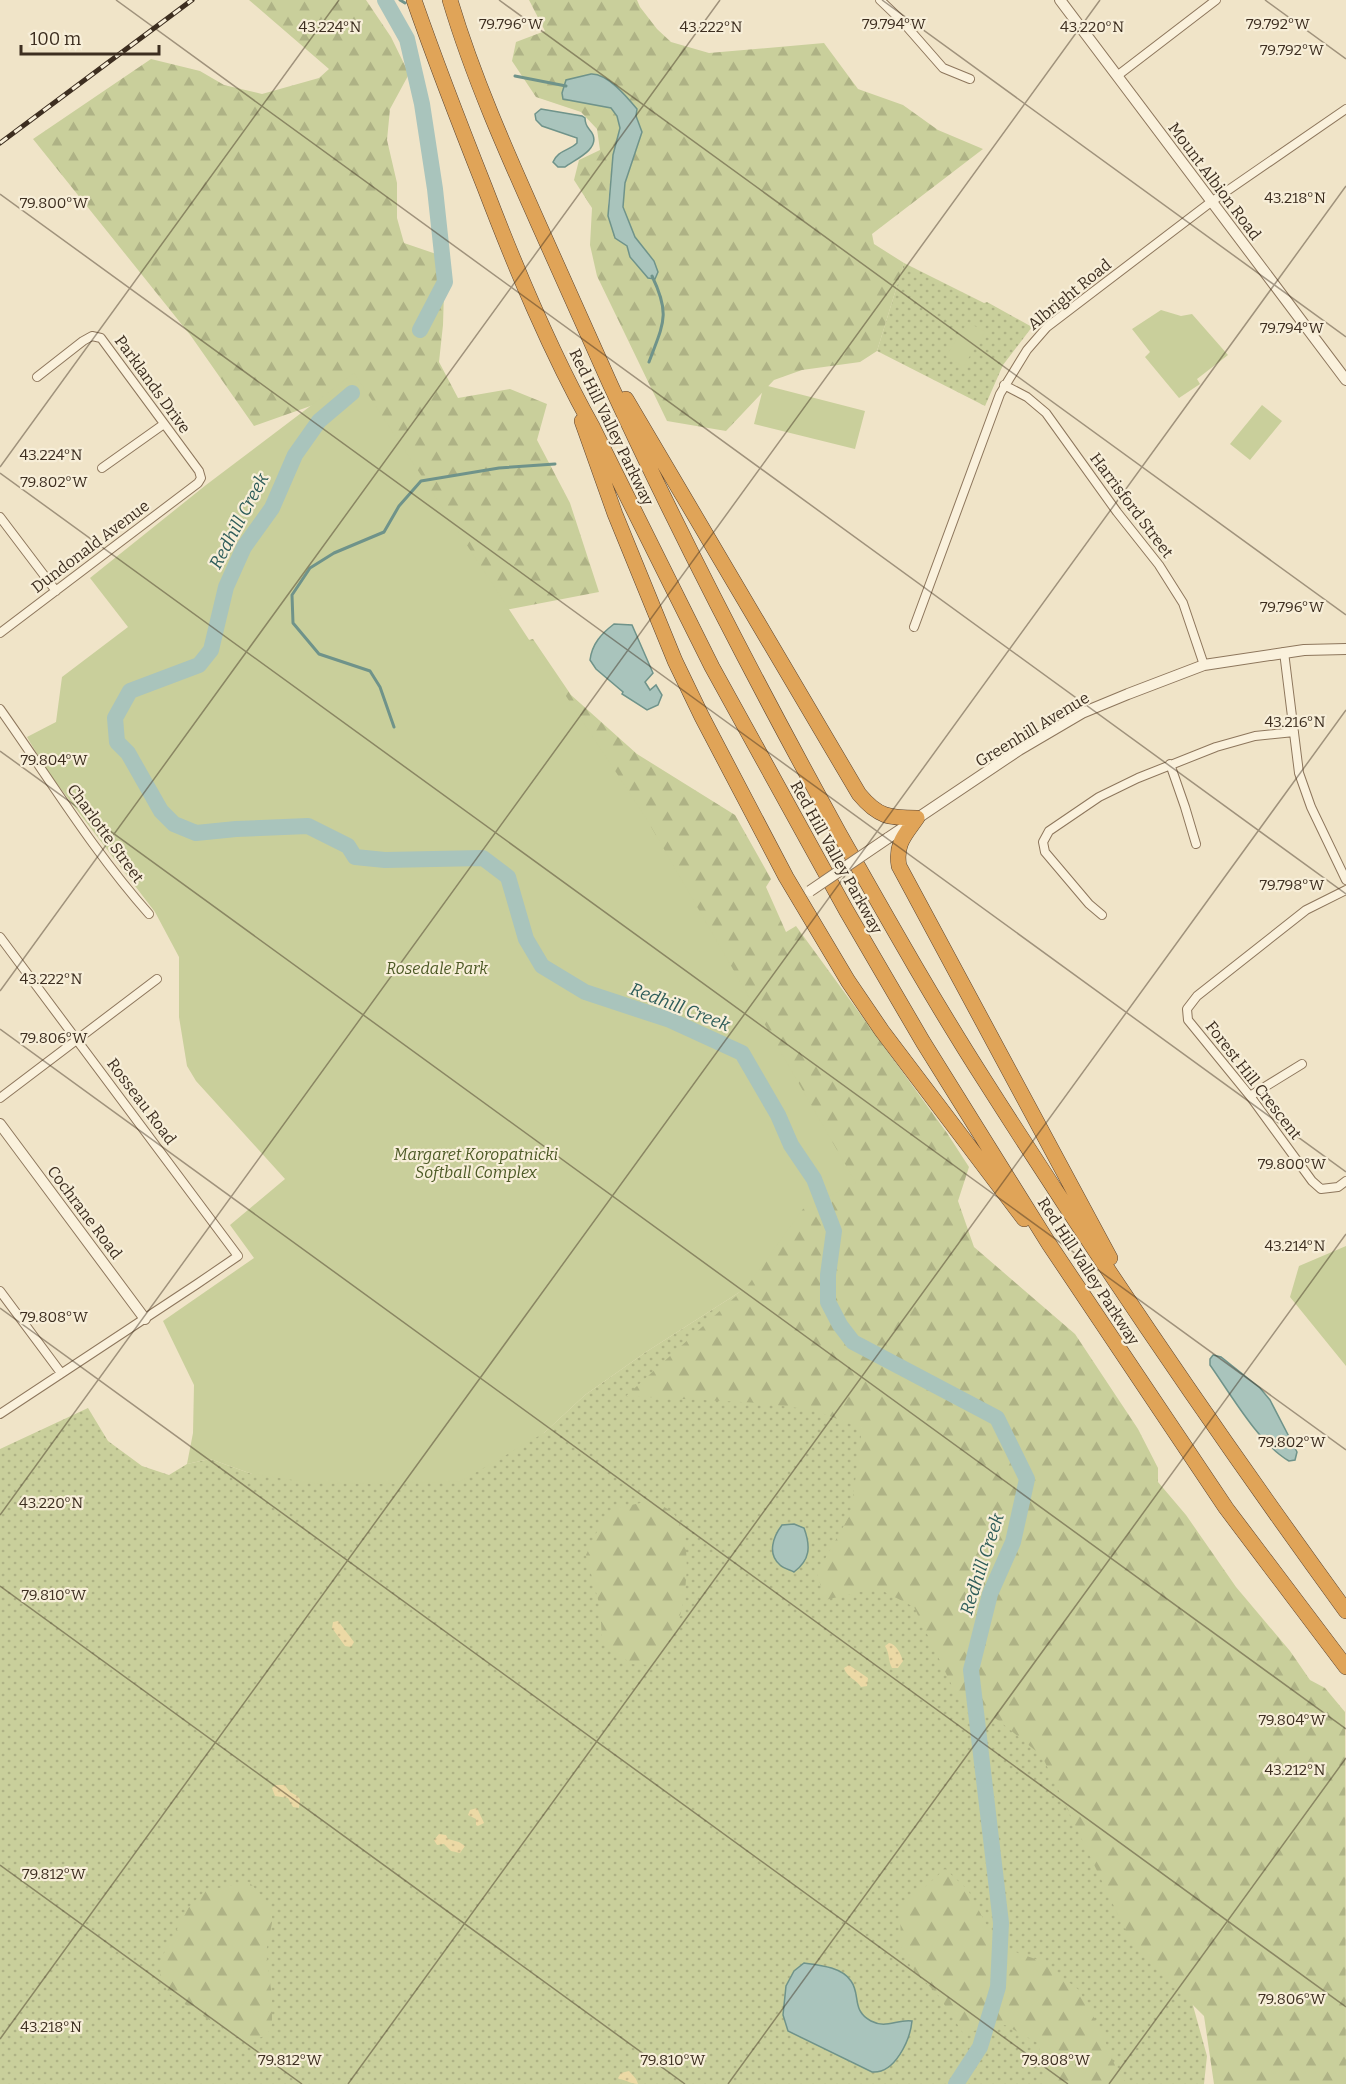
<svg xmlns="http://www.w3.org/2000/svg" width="1346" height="2084" viewBox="0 0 1346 2084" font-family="Bitter,serif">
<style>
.grass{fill:url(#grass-dots)}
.forest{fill:url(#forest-firs);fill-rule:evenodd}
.sand{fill:url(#sand-dots)}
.park{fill:#c9cf9b}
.water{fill:#a9c4bc;stroke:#6f938a;stroke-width:1.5}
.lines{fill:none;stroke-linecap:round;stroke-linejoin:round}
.stream{stroke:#6f938a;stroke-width:3}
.river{stroke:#a9c4bc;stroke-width:16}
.minor-casing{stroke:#8d765c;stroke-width:10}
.tertiary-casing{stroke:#8d765c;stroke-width:12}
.motorway-casing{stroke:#5b4430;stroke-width:16}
.minor{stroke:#faf1dc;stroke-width:8}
.tertiary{stroke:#faf1dc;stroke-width:10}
.motorway{stroke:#e0a458;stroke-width:15}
.rail-casing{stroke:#3d2e20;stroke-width:5}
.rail{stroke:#f7eed8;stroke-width:3;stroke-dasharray:9;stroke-linecap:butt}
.tertiary-bridge-casing{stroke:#8d765c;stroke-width:12;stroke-linecap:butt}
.tertiary-bridge{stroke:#faf1dc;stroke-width:10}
.ticks{fill:none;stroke:#3d2e20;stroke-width:1.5;stroke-opacity:0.45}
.labels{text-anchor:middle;stroke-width:4.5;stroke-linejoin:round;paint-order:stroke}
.street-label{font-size:16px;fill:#3d2e20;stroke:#f7eed8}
.park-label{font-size:16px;font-style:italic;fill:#4d5a26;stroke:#f7eed8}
.water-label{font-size:18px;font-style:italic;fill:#2f5d5a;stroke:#f7eed8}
.ticks-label{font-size:15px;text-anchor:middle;fill:#3d2e20;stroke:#f7eed8;stroke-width:4.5;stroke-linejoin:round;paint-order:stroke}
</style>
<defs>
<pattern id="grass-dots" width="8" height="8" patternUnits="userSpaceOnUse" patternTransform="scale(1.5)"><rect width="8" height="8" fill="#c9cf9b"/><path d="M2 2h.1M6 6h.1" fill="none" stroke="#aeb285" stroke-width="1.8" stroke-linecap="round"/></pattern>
<pattern id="forest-firs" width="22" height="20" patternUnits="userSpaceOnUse" patternTransform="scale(1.5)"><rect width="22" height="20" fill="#c9cf9b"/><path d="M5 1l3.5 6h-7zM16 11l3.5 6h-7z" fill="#aeb285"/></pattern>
<pattern id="sand-dots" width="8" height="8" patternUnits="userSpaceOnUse" patternTransform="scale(1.5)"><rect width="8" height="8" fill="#ecd9a5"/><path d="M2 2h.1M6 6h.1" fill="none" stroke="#cbbb8e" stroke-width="1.8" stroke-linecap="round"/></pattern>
</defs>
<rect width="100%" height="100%" fill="#f0e4c8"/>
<path class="grass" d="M904 263 984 303 987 302 1032 327 1003 365 985 406 877 351Z
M746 1288 869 1436 1192 2002 1207 2056 1204 2084H0V1449L88 1408 108 1441 142 1466 169 1475 187 1464 210 1459 252 1474 544 1433 585 1395 646 1352Z"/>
<path class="forest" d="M249 0H366L391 37 409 74 390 109 387 140 397 183V218L404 243 445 257 443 325 439 362 458 398 510 389 547 404 537 440 570 503 599 592 448 621 319 403 254 426 191 336 33 139 151 59 200 71 224 85 262 94 319 78 329 69Z
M529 0H637L640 7 657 29 671 42 709 53 824 43 858 89 903 105 938 130 983 149 872 234 874 244 904 263 877 351 860 362 802 370 774 380 726 431 667 421 597 276 590 245 592 208 574 180 579 160 600 150 597 129 581 112 536 97 512 61 516 42 545 31ZM604 78 624 94 637 109 636 116 642 132 625 183 623 207 635 237 653 261 658 272 655 279 630 257 627 246 615 238 608 204 613 155 620 128 617 116 611 108 564 99 562 93 567 80Z
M533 639 571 695 637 754 735 815 771 879 766 887 786 932 796 926 947 1133 969 1167 958 1201 974 1247 1075 1334 1138 1429 1158 1468V1482L1186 1515 1236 1587 1290 1651 1310 1680 1325 1688 1345 1712 1346 2084H1214L1204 2016 1133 1946 1042 1756 998 1720 956 1694 914 1607 877 1588 825 1600 817 1573 851 1513 862 1428 813 1410 761 1403 626 1396 745 1288 519 642Z
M650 1501C656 1504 666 1507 671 1511 695 1533 687 1601 676 1628 670 1640 662 1652 656 1665L631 1664 602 1639 600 1607 586 1555 601 1523 612 1509Z
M945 1869 968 1890 986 1924 1010 1950 1041 1961 1079 1990 1101 2031 1118 2073 1126 2082 1130 2084H1044L1046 2073 1038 2043 1005 2025 963 2033 938 1995 911 1967 901 1947 900 1909Z
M249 1882 272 1907V1923L266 1952 272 1997V2024L267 2035 253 2040 236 2037 169 1994 160 1977 164 1953 189 1907 205 1891Z"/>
<path class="sand" d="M338 1621 354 1642 351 1647 345 1646 332 1628 333 1622Z
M889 1643C896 1644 901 1654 903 1661L898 1668H892C888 1661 890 1654 885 1646Z
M849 1665 868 1678 867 1686 861 1687C856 1679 847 1678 844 1668Z
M276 1785H285C291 1796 295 1792 300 1799L299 1808 293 1807 288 1798 275 1796 272 1788Z
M477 1808 484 1823 478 1826 476 1825V1819L468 1815 470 1810Z
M439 1834 446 1835 448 1839 459 1842 465 1846 460 1853 451 1851 444 1844 437 1845 434 1840Z
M629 2071 636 2079 638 2084C631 2084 627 2080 619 2079L618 2078 621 2073Z"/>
<path class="park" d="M1161 310 1181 316 1192 314 1228 355 1197 379 1200 384 1179 398 1145 357 1150 352 1132 329Z
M968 322 985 332 963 367 946 356Z
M354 373 646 818 856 1183 803 1209 746 1288 646 1352 585 1395 544 1433 461 1481 388 1484 313 1483 252 1474 210 1459 187 1464 193 1433 194 1385 163 1321 254 1258 230 1225 285 1179 196 1081 187 1066 179 1017V957L155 912 47 771 27 737 56 722 62 677 128 627 90 578 206 485Z
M764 385 865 411 855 449 754 424Z
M1262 405 1282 421 1250 460 1230 444Z
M1346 1246V1366L1290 1297 1299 1266Z"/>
<path class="water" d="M591 74C607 73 627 97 637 109L636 116 642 132 625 183 623 207 635 237 654 261 658 272 655 279 648 278 630 257 627 246 615 238 608 216 613 155 620 128 617 116 611 108 563 99 562 93 566 80Z
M541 109 582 116 585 118C585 128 590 128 593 135 599 150 574 160 565 167H558L553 162C558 150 569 151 577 143V138L542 126 536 120 535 114Z
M614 624 632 625 653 673 645 682 650 690 656 685 662 695 658 705 647 710 622 694 623 692 596 669 590 660C592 644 601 634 614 624Z
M1213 1355 1221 1357 1260 1388 1270 1400 1297 1452 1295 1460 1289 1461C1259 1444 1230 1393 1210 1365V1359Z
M794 1524 804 1528C811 1547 810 1560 794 1572 790 1570 783 1568 780 1565 767 1554 773 1537 782 1525Z
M804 1963C819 1965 842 1967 851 1981 861 1995 851 2010 871 2021 886 2029 897 2019 912 2021 910 2040 895 2074 872 2072L788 2031 783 2015 786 1986 794 1971Z"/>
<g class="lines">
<path class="stream" d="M400 0 405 3
M515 76 566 86
M649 362C663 324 671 315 652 276
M394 727 380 687 370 671 319 654 293 623 292 595 310 568 334 553 384 532 399 506 421 481 499 468 555 464"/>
<path class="river" d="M385 0 407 39 422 104 435 189 445 282 420 330
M352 393 319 421 295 455 272 508 244 547 226 587 211 650 199 665 130 691 115 718 117 742 128 753 161 811 174 824 196 833 236 829 308 826 348 846 355 857 385 860 483 858 508 877 526 939 542 966 585 992 670 1020 742 1053 778 1115 791 1145 814 1179 834 1231 828 1275V1302L840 1325 853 1342 997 1418 1027 1479 1013 1542 990 1594 971 1670 1001 1923 998 1987 980 2047 956 2084"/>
<g class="minor-casing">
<path id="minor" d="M880 0 901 20 943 68 970 79
M1117 76 1216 0
M1004 385 1027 397 1046 413 1117 512 1159 565 1183 603 1204 665
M102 468 164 424
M0 517 56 591
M914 627 1000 394 1027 350 1047 327 1211 202 1346 109
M0 633 198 483 201 478 199 471 101 338 92 336 83 341 37 377
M1284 652 1299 773 1311 807 1346 880
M0 709C49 778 93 851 149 914
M1170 764 1185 807 1196 844
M1346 890 1306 910 1197 996 1187 1009 1188 1020 1250 1096 1312 1181 1321 1189 1338 1187 1346 1181
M1102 915 1089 904 1045 852 1043 842 1049 831 1099 797 1138 778 1216 747 1255 736 1294 732
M0 937 238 1256 197 1284 0 1414
M1250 1096 1302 1064
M0 1098 157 979
M0 1291 61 1373"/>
</g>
<g class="tertiary-casing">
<path id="tertiary" d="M1060 0 1346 380
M888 838 1019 750 1082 713 1128 694 1204 665 1304 650 1346 649
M0 1124 145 1319"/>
</g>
<g class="motorway-casing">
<path id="motorway" d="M414 0C436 63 460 125 485 188 516 269 550 351 593 428L712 667 846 910 923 1042 1049 1244 1226 1508 1346 1667
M450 0C473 77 506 151 539 225 563 278 587 332 611 386 681 538 758 686 839 833 886 916 933 1000 985 1081 1100 1262 1220 1438 1346 1611
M626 399 859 794C878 817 889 818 917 818
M582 421 615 514 675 661 702 717 786 877 848 981 882 1031 1024 1219
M917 818C905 835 895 844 899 866L1110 1258"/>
</g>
<use href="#minor" class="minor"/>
<use href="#tertiary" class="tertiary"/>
<use href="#motorway" class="motorway"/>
<g class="rail-casing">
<path id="rail" d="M0 143 192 0"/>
</g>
<use href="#rail" class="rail"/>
<g class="tertiary-bridge-casing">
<path id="tertiary-bridge" d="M810 891 888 838"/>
</g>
<use href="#tertiary-bridge" class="tertiary-bridge"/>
</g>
<path class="ticks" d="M116 0 1346 894M499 0 1346 615M882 0 1346 337M1265 0 1346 59M0 194 1346 1172M0 467 339 0M0 473 1346 1450M0 751 1346 1729M0 991 720 0M0 1029 1346 2007M0 1308 1068 2084M0 1515 1100 0M0 1586 685 2084M0 1865 302 2084M0 2039 1346 186M348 2084 1346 710M728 2084 1346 1234M1109 2084 1346 1758"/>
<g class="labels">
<g class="street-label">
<text transform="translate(1215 181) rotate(53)" y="6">Mount Albion Road</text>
<text transform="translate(1069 294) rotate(-39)" y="6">Albright Road</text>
<text transform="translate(153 384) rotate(54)" y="6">Parklands Drive</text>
<text transform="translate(612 427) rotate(64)" y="6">Red Hill Valley Parkway</text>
<text transform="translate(1132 505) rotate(53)" y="6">Harrisford Street</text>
<text transform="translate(90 546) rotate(-37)" y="6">Dundonald Avenue</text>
<text transform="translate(1032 729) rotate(-31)" y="6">Greenhill Avenue</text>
<text transform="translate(106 833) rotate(54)" y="6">Charlotte Street</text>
<text transform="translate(837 857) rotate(61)" y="6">Red Hill Valley Parkway</text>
<text transform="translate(1254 1080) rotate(52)" y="6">Forest Hill Crescent</text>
<text transform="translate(142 1101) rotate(53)" y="6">Rosseau Road</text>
<text transform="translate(85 1212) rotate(53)" y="6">Cochrane Road</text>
<text transform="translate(1089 1271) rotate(57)" y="6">Red Hill Valley Parkway</text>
</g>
<g class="park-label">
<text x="437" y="974">Rosedale Park</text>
<text x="476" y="1160">Margaret Koropatnicki<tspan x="476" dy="18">Softball Complex</tspan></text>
</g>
<g class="water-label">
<text transform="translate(239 521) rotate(-62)" y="6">Redhill Creek</text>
<text transform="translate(680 1007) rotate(21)" y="6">Redhill Creek</text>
<text transform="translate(982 1564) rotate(-72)" y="6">Redhill Creek</text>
</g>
</g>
<g class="ticks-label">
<text x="511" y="29">79.796°W</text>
<text x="894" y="29">79.794°W</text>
<text x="1278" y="29">79.792°W</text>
<text x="330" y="32">43.224°N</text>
<text x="711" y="32">43.222°N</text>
<text x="1092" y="32">43.220°N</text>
<text x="1292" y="55">79.792°W</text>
<text x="1295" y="203">43.218°N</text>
<text x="54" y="208">79.800°W</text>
<text x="1292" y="333">79.794°W</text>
<text x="51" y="460">43.224°N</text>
<text x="54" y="487">79.802°W</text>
<text x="1292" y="612">79.796°W</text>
<text x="1295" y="727">43.216°N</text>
<text x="54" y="765">79.804°W</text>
<text x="1292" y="890">79.798°W</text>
<text x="51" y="984">43.222°N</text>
<text x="54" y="1043">79.806°W</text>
<text x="1292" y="1169">79.800°W</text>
<text x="1295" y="1251">43.214°N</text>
<text x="54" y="1322">79.808°W</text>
<text x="1292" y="1447">79.802°W</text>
<text x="51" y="1508">43.220°N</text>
<text x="54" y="1600">79.810°W</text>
<text x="1292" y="1725">79.804°W</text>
<text x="1295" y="1775">43.212°N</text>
<text x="54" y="1879">79.812°W</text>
<text x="1292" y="2004">79.806°W</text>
<text x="51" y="2032">43.218°N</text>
<text x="290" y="2065">79.812°W</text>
<text x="673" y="2065">79.810°W</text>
<text x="1056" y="2065">79.808°W</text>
</g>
<path d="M21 45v9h138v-9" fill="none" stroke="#3d2e20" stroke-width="3"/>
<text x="30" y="45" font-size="18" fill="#3d2e20" stroke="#f7eed8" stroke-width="4.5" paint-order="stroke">100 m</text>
</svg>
